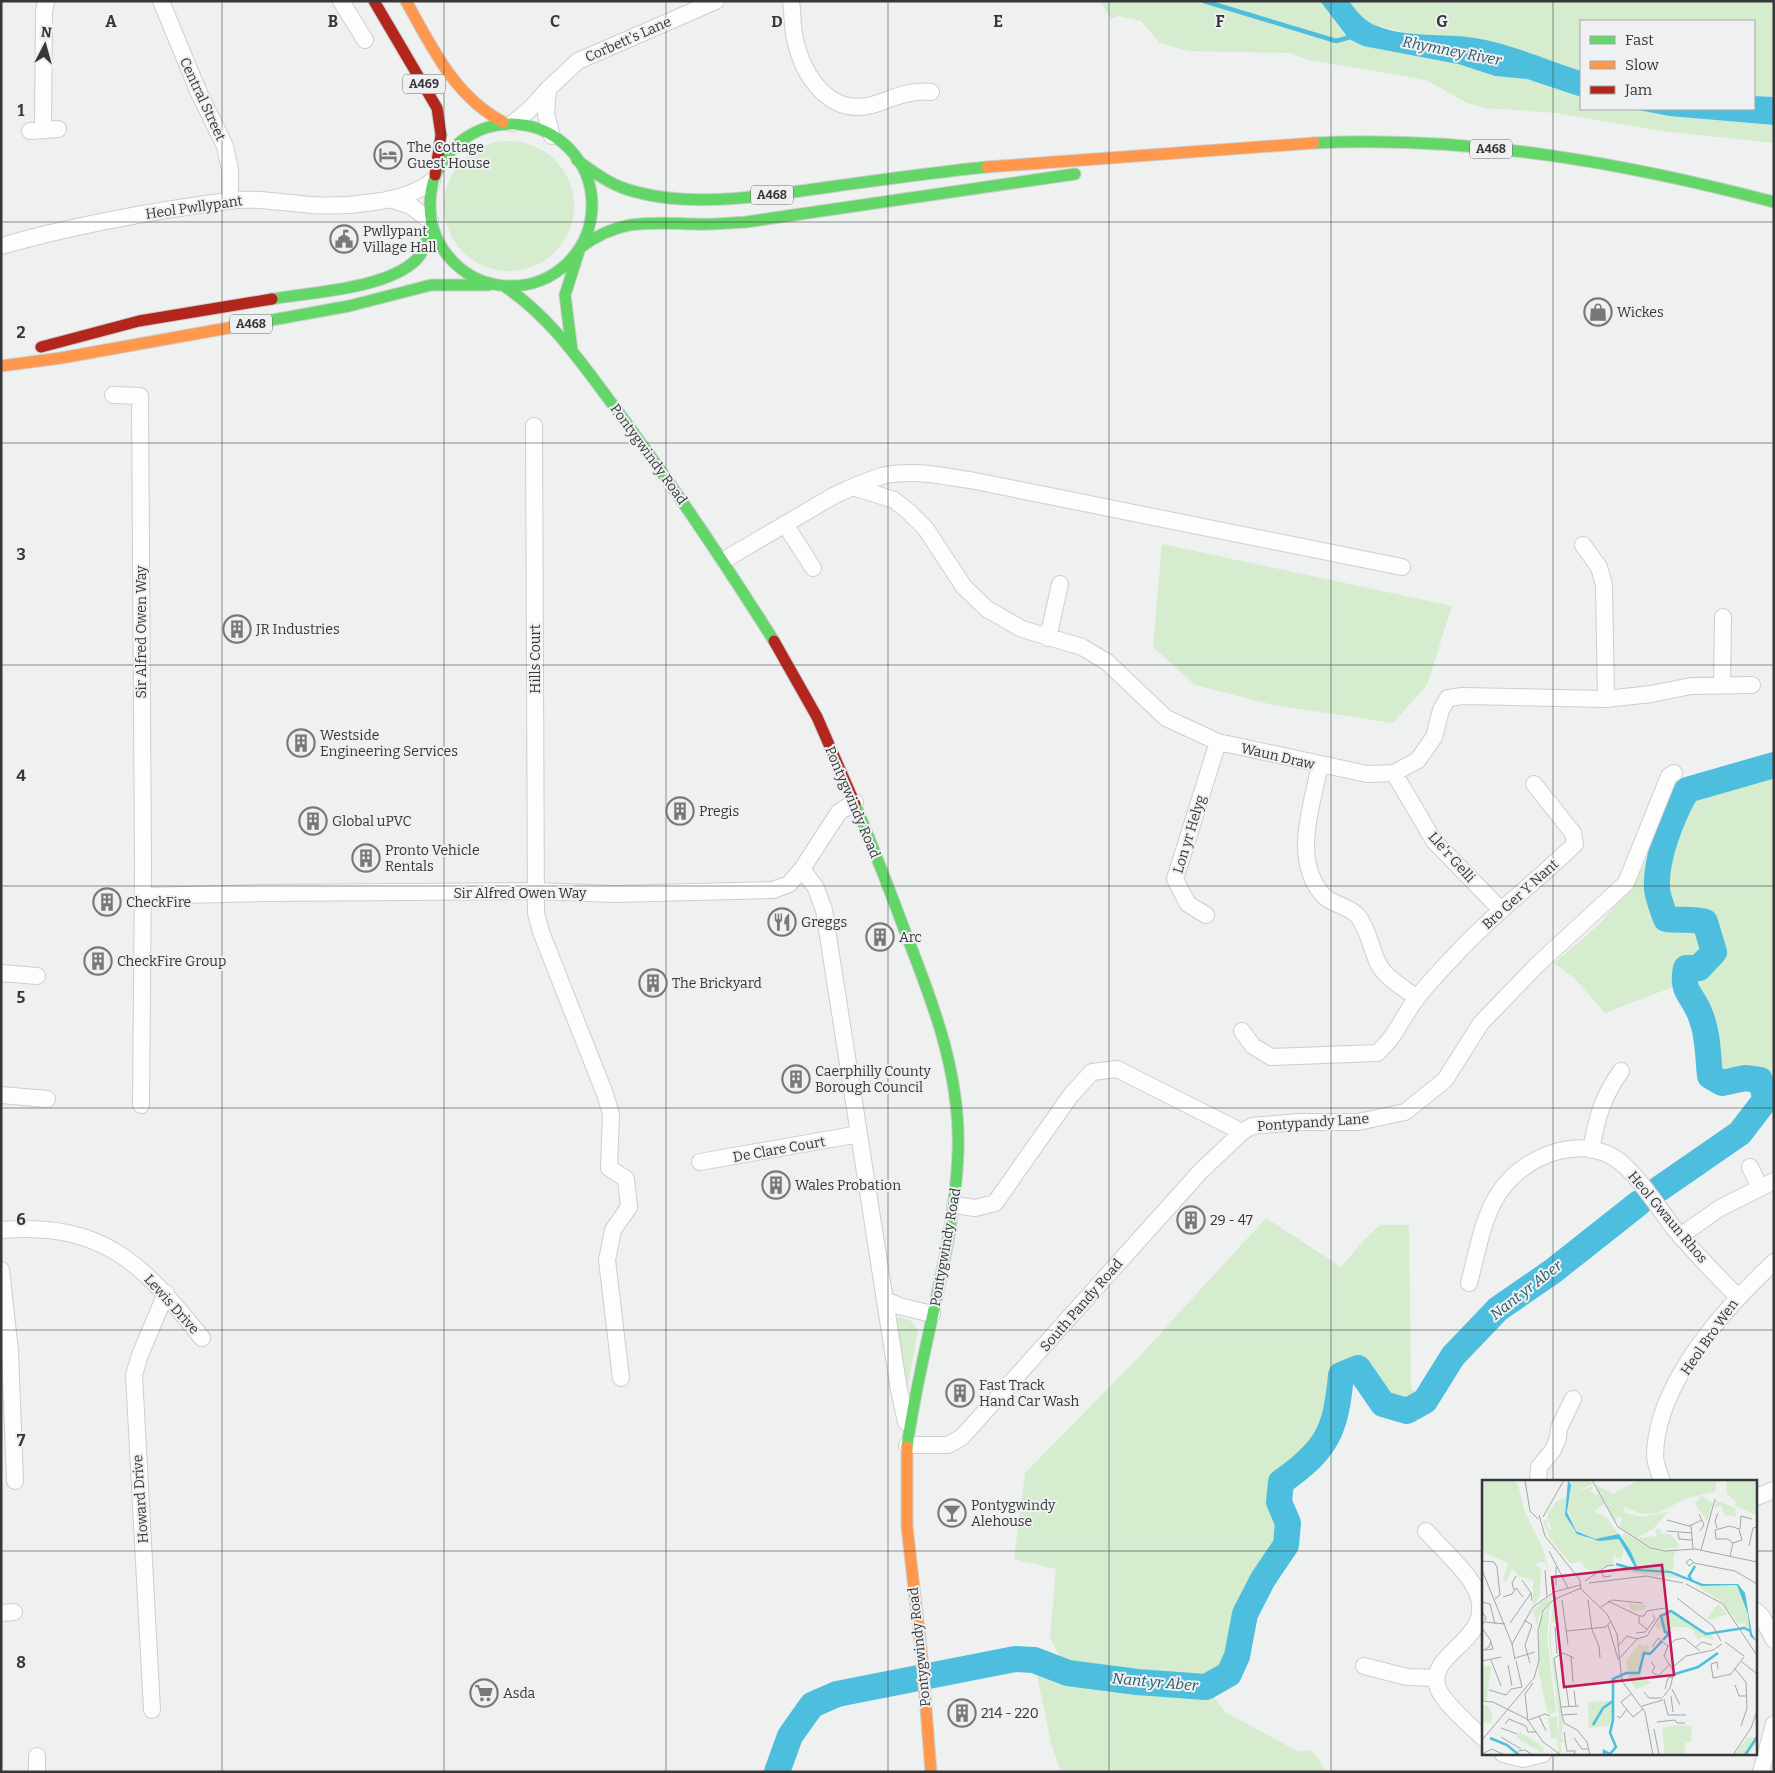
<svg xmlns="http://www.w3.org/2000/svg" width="1775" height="1773" viewBox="0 0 1775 1773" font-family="Bitter,serif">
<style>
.green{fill:#d5ecce}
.water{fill:#4ebede}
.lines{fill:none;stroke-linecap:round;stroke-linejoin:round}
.stream{stroke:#4ebede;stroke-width:4.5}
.river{stroke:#4ebede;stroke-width:26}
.street-casing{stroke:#cdcece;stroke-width:18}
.fast-casing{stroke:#cdcece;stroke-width:13}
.slow-casing{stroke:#cdcece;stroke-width:13}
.jam-casing{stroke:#cdcece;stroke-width:13}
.street{stroke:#fdfdfd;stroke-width:16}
.fast{stroke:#63d668;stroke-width:11}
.slow{stroke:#ff974d;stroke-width:11}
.jam{stroke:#b3261e;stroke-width:11}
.grid{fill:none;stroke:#363738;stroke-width:1;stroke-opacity:0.55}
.labels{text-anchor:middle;stroke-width:4;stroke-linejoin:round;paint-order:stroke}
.shield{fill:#eef0f1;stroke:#6d6e70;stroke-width:1}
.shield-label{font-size:12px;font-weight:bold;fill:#363738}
.street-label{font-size:14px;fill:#363738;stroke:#eef0f1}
.poi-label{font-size:14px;fill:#363738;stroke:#eef0f1;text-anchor:start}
.water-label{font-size:15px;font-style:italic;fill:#25596c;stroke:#eef0f1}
.inset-river{fill:none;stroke:#4ebede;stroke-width:2.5}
.inset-road{fill:none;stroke:#a5a6a6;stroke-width:1}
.view{fill:#c2185b;fill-opacity:0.15;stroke:#c2185b;stroke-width:2.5}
.inset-edge{fill:none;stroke:#363738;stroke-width:2.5}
.grid-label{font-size:16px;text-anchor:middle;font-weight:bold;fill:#363738;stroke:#eef0f1;stroke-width:4;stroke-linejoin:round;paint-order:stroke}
</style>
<rect width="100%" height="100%" fill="#eff0f0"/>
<path class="green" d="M1100 1H1320L1348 39 1363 46 1458 64 1495 76 1527 79 1581 97V109H1634L1669 116 1774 125V143L1661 131 1557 113 1485 108 1467 103 1426 80 1309 60 1290 53 1189 51 1160 43 1141 21 1119 16 1111 19Z
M1349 1H1774V97L1754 96V21H1581V71L1377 26 1359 16Z
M444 206a65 65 0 1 1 130 0a65 65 0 1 1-130 0Z
M1162 544 1452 606 1427 685 1393 723 1273 705 1195 685 1153 647Z
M1774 765V1086L1760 1080 1745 1078 1722 1083 1710 1076 1706 1034 1700 1014 1683 983 1605 1013 1575 979 1554 963 1602 922 1637 877 1687 790Z
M1266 1218 1341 1267 1365 1239 1380 1225H1409L1411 1388 1425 1401 1407 1411 1383 1404 1358 1368 1341 1375 1338 1410 1331 1432 1308 1463 1281 1483 1279 1502 1288 1523 1286 1545 1263 1579 1245 1614 1237 1656 1229 1674 1207 1687 1225 1712 1299 1752 1311 1750 1327 1772H1061L1051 1743 1034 1660 1068 1673 1050 1638 1056 1569 1014 1559 1025 1473 1137 1359Z
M899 1317 910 1320 918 1330 907 1391 894 1321Z"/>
<path class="water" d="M1320 1H1349C1357 12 1364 21 1377 26 1407 38 1444 33 1475 38 1512 44 1546 60 1581 71V97L1527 79 1495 76 1458 64 1363 46 1349 39Z
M1754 96 1774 97V125L1669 116 1634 109H1754Z"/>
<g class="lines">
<path class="stream" d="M1204 1 1336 41 1354 36"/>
<path class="river" d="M1659 1189 1740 1133 1766 1099 1760 1080 1745 1078 1722 1083 1710 1076C1708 1056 1708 1033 1700 1014 1692 993 1681 993 1686 968H1699L1714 952 1705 922C1692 918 1680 921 1666 919 1663 910 1658 899 1657 889 1655 859 1672 816 1687 790L1774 765
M777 1772 790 1736 812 1705 837 1694 1015 1659 1034 1660 1068 1673 1137 1682 1206 1687 1229 1674 1237 1656 1245 1614 1263 1579 1286 1545 1288 1523 1279 1502 1281 1482C1327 1450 1336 1431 1341 1375L1358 1368 1383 1404 1407 1411 1425 1401 1453 1356 1498 1309 1553 1271 1639 1203"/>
<g class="street-casing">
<path id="street" d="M161 1 199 93 225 146 230 170V200
M341 1 365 40
M791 1C793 14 792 27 795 39 803 76 829 116 872 105 891 99 911 89 931 92
M548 89 546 114 552 136
M513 123 529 110 548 89 578 61 716 1
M43 130 44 12 46 1
M30 131 58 129
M389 199 411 206 430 221
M1 246C75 225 152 211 228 201 256 197 284 203 312 205 345 207 406 203 432 181
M113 395 140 396 143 866 141 1105
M534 426 536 913 541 932 605 1094 611 1114 609 1168 626 1179 629 1207 613 1230 607 1260 621 1378
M853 487 894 500 908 511 926 529 964 587 987 609 1022 629 1082 647 1107 662 1166 718 1218 742 1367 774 1394 773 1418 760 1434 737 1441 710 1448 698 1462 696 1606 699 1651 694 1691 686 1752 685
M785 524 813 568
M1583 545 1599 567 1604 585 1606 699
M724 560 835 495C850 488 866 481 882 476 910 469 942 476 970 480L1402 567
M1048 638 1060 584
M1722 685 1723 617
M1320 765C1312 805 1292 859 1322 894 1331 905 1348 905 1358 916 1369 930 1371 950 1379 965 1387 979 1405 989 1417 998
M1394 773 1434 841 1500 909
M802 869 816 888 824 910 899 1390 906 1422
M143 896 265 893 537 891 615 894 773 890 789 884 802 869 839 812 855 802
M1206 915 1188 904 1175 879 1218 742
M1 973 37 976
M1242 1031 1253 1046 1271 1057 1377 1053C1395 1038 1403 1016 1417 998 1429 982 1444 967 1458 952 1494 913 1537 881 1575 844L1573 833 1534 784
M1 1095 47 1099
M1591 1150C1597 1117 1602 1098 1621 1071
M700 1162 859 1134
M1750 1167 1760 1188
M955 1205 975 1208 995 1203 1071 1095 1092 1072 1117 1069 1242 1132 1252 1126 1298 1122H1358L1405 1112 1445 1080 1481 1023 1537 965 1626 883 1669 776 1674 773
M1 1230C105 1222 142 1264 202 1338
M1680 1236 1720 1208 1774 1181
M1 1270 10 1351 15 1481
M1469 1283C1477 1254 1482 1218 1499 1193 1525 1153 1589 1130 1626 1167 1644 1184 1658 1207 1673 1227 1693 1251 1715 1274 1737 1296
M886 1300 899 1306 932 1314
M907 1445H948L962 1437 1200 1172 1242 1132
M1538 1482 1539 1467 1553 1450 1558 1438 1559 1428 1573 1399
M1662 1482C1660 1474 1655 1464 1655 1456 1656 1383 1724 1309 1774 1262
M1756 1497 1774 1490
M1426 1531C1439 1546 1465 1569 1474 1586 1503 1639 1424 1651 1438 1688 1443 1703 1471 1726 1484 1739
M1756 1611 1762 1617 1774 1640
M1 1613 14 1612
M1364 1666 1407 1677 1436 1678
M152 1710 134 1375 140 1355 166 1293
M1503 1754 1523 1759 1543 1754
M37 1756V1772
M1761 1772 1774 1724"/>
</g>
<g class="fast-casing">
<path id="fast" d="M430 205a81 81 0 1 1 162 0a81 81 0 1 1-162 0Z
M1314 143C1469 135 1625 163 1774 202
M577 160C592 171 608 183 626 189 689 210 772 195 836 186 887 179 937 172 987 167
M581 247C621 218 649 223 695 224 712 225 729 223 746 222L1075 174
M504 286C551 317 582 364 616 409 672 484 724 562 774 641
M272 299C312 292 386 289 416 260 425 251 428 237 431 225
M250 324 349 306 431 285H489
M572 351 565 295 580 248
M855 804C873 847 890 891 906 934 934 1005 961 1076 958 1153 954 1253 920 1349 907 1447"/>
</g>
<g class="slow-casing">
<path id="slow" d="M406 1C432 47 454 96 503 122
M987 167 1314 143
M1 366 61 358 250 324
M907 1447V1527L922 1658 931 1772"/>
</g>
<g class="jam-casing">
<path id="jam" d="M374 1 437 108 441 135 435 175
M41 347 139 321 272 299
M774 641 817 717 855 804"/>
</g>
<use href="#street" class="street"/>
<use href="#fast" class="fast"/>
<use href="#slow" class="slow"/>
<use href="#jam" class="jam"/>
</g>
<path class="grid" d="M222 1V1772M444 1V1772M666 1V1772M888 1V1772M1109 1V1772M1331 1V1772M1553 1V1482M1 222H1774M1 443H1774M1 665H1774M1 886H1774M1 1108H1774M1 1330H1774M1 1551H1484M1756 1551H1774M1553 1754V1772"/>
<defs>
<g id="hotel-ring" transform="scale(1.4375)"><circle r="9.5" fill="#eef0f1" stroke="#777878" stroke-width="1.5"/><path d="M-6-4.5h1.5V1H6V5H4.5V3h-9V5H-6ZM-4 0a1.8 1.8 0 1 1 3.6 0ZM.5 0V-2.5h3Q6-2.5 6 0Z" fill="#777878"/></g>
<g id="civic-ring" transform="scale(1.4375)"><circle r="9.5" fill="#eef0f1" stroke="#777878" stroke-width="1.5"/><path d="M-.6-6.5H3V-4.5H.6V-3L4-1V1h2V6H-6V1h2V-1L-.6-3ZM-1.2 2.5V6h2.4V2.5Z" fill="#777878"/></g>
<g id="shop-ring" transform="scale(1.4375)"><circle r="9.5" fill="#eef0f1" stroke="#777878" stroke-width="1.5"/><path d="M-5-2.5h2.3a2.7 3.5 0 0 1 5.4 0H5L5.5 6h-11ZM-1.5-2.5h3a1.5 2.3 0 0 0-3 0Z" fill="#777878"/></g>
<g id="building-ring" transform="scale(1.4375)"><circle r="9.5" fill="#eef0f1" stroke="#777878" stroke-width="1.5"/><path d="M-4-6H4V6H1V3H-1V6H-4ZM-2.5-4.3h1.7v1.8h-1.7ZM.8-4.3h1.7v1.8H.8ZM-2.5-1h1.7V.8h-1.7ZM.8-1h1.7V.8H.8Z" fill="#777878"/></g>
<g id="restaurant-ring" transform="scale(1.4375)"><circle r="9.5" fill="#eef0f1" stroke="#777878" stroke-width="1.5"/><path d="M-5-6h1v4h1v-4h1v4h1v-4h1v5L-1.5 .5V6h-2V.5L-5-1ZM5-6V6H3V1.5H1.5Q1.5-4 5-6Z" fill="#777878"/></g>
<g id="bar-ring" transform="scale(1.4375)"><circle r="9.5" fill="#eef0f1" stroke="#777878" stroke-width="1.5"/><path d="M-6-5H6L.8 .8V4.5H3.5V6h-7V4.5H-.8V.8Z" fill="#777878"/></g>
<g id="supermarket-ring" transform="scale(1.4375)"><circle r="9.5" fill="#eef0f1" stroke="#777878" stroke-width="1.5"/><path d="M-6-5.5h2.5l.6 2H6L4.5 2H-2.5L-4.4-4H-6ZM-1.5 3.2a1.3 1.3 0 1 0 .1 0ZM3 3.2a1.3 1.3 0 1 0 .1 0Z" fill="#777878"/></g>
</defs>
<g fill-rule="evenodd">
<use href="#hotel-ring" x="388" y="155"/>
<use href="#civic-ring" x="344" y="239"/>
<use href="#shop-ring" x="1598" y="312"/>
<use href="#building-ring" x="237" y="629"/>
<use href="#building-ring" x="301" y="743"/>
<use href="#building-ring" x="680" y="811"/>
<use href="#building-ring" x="313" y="821"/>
<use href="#building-ring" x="366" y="858"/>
<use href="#building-ring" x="107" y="902"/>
<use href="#restaurant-ring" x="782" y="922"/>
<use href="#building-ring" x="880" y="937"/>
<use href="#building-ring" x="98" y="961"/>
<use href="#building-ring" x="653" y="983"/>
<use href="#building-ring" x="796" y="1079"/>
<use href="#building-ring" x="776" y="1185"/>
<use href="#building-ring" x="1191" y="1220"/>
<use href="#building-ring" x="960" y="1393"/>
<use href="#bar-ring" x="952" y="1513"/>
<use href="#supermarket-ring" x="484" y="1693"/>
<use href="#building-ring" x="962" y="1713"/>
</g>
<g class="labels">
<g class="shield">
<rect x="403" y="74.5" width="42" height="19" rx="4"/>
<rect x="1470" y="139.5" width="42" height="19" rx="4"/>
<rect x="751" y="185.5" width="42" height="19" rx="4"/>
<rect x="230" y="314.5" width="42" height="19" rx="4"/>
</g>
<g class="shield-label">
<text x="424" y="88">A469</text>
<text x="1491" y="153">A468</text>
<text x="772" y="199">A468</text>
<text x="251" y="328">A468</text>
</g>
<g class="street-label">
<text transform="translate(628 39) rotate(-24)" y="5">Corbett's Lane</text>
<text transform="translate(203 99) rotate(65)" y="5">Central Street</text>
<text transform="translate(194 207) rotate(-8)" y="5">Heol Pwllypant</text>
<text transform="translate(649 454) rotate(54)" y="5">Pontygwindy Road</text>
<text transform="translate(141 632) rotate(-90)" y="5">Sir Alfred Owen Way</text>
<text transform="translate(535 659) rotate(-90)" y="5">Hills Court</text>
<text transform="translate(1278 756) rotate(13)" y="5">Waun Draw</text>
<text transform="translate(853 802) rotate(67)" y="5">Pontygwindy Road</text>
<text transform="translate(1189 834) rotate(-73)" y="5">Lon yr Helyg</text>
<text transform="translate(1452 857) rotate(48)" y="5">Lle'r Gelli</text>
<text x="520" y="898">Sir Alfred Owen Way</text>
<text transform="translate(1520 894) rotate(-42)" y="5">Bro Ger Y Nant</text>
<text transform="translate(1313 1122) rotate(-4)" y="5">Pontypandy Lane</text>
<text transform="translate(779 1149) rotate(-10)" y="5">De Clare Court</text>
<text transform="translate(1668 1217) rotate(50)" y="5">Heol Gwaun Rhos</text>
<text transform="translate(945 1247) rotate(-80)" y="5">Pontygwindy Road</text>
<text transform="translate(172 1304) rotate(48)" y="5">Lewis Drive</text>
<text transform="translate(1081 1305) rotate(-49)" y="5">South Pandy Road</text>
<text transform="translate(1709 1337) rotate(-55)" y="5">Heol Bro Wen</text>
<text transform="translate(140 1499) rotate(-94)" y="5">Howard Drive</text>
<text transform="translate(919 1647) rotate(-96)" y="5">Pontygwindy Road</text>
</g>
<g class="poi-label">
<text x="407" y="152">The Cottage<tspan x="407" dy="16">Guest House</tspan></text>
<text x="363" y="236">Pwllypant<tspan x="363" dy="16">Village Hall</tspan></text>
<text x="1617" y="317">Wickes</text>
<text x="256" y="634">JR Industries</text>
<text x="320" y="740">Westside<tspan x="320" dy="16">Engineering Services</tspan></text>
<text x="699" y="816">Pregis</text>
<text x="332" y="826">Global uPVC</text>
<text x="385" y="855">Pronto Vehicle<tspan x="385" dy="16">Rentals</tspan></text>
<text x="126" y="907">CheckFire</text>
<text x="801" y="927">Greggs</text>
<text x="899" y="942">Arc</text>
<text x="117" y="966">CheckFire Group</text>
<text x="672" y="988">The Brickyard</text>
<text x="815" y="1076">Caerphilly County<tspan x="815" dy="16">Borough Council</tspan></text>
<text x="795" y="1190">Wales Probation</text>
<text x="1210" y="1225">29 - 47</text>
<text x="979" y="1390">Fast Track<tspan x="979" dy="16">Hand Car Wash</tspan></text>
<text x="971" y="1510">Pontygwindy<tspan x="971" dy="16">Alehouse</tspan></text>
<text x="503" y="1698">Asda</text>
<text x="981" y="1718">214 - 220</text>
</g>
<g class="water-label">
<text transform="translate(1452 51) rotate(11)" y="5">Rhymney River</text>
<text transform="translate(1526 1290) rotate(-38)" y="5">Nant yr Aber</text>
<text transform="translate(1155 1682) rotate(5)" y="5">Nant yr Aber</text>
</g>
</g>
<g transform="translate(1482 1480)">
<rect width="275" height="275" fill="#eff0f0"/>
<path d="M0 0H33L36 5 42 30 61 69 68 96 63 82 55 83 54 86 59 88 58 115 51 127V100L36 96 31 88 24 101 21 99 26 83 0 71ZM88 0H108L110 4 93 13 111 6 109 11 114 16 116 13 123 23 112 31 125 38 136 54 113 59 93 49 84 25 88 15ZM156 0H235L233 12 205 18 176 33 159 34 141 26 143 33 160 37 186 32 171 49 154 58 137 47 140 38 136 37 133 42 113 4 131 14ZM241 0H275V36L253 25 254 22 245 14 244 1ZM219 16 231 23 225 41 213 24ZM84 17 83 35 92 51 109 60 138 59 142 70 139 80 131 76V85L114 91 103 89 99 81 89 84 69 60 61 41 64 40 66 50 70 49 65 39 67 32 75 21ZM233 20 253 28 254 37 243 35 239 25 233 29ZM178 49 180 54H189L198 67 176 70 155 58 175 56 173 50ZM142 53 175 71 196 69 191 76 192 88 185 92 155 89 139 57ZM148 84 155 91 188 93 204 99 143 92 135 85 148 88ZM208 101 226 106 256 105 266 134 267 150 258 148 264 144 256 143 240 122ZM70 114 69 121 57 136 55 146 51 130ZM71 122 74 133 73 143 69 142V166L81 244 79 258 84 262H79V274L76 272 77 238 67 158ZM146 123 164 125 163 130 149 131ZM68 124 65 158 74 231 69 234 65 231 56 188 58 140ZM236 124 246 134 228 140 225 138ZM192 131 210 147 228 153 232 160 220 157 216 160 211 150 203 147H191L188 153H184L181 147 176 149 173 146 180 135ZM166 163 168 174 163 173 156 194 169 203 154 209 147 198 144 181 157 164 162 166ZM0 186H9L5 220H0ZM131 221 130 245 107 248 106 222ZM0 225H5L11 235 9 243 0 241ZM75 236 76 258 75 271V258L69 259 66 238ZM193 245 210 246 209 261 202 264 204 275H183L180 248ZM38 252 57 264 62 269 60 273 34 257ZM275 257V264L266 275H252L265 258Z" fill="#d5ecce"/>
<path d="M86 0 89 5 85 32 94 51 113 59 137 54 149 72 156 89 189 91 221 104H256L263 113 270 154 275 162 268 156 266 134 255 105 220 106 188 93 155 91 137 59 117 61 95 54 83 35Z" fill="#4ebede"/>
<path class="inset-river" d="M134 84 155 90M210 101 207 96 213 86M181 160 187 153 183 152 179 136 189 131 224 154 262 148 268 151M193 194 216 187 236 173M111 245 121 228 131 221M8 258 25 265 37 275M122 275V271L128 274 134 267 128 253 131 240V199L144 193H157L162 173 168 174 180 161M263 275 275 257"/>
<path class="inset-road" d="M43 0 48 31 56 39M110 0 136 47 169 68 183 71 213 69 275 82M217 34 222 45 218 51M57 35 63 56 98 100 99 109 125 134 135 154 140 201 163 232 171 275M61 37 82 0M185 40 207 46 220 40M209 45 211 69M235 48 233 41 236 33M258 49 259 36 270 39M185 51 210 53M196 53 197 59 210 60M267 66 271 48 275 47M219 70 233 19M67 71 86 108M248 76 251 63 246 59H234L233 50 248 46 257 49 260 60 251 63M0 81 12 82 15 87 18 115 13 119M211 83 207 86 204 82 208 79 212 83 253 91 275 104M0 90 30 164 33 180M63 90 65 117M118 90 122 97 129 96M40 100 49 113M103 101 125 86 132 85M107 103 164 96 201 103M204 104 241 124 274 174M74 105V87M32 110 30 103 34 96M21 117 30 114 34 108 41 117M195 118 231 146 239 161M80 120 86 164M106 120 110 150 117 166 118 178M126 121 157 136H162L165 131 183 128M0 122 8 124 13 144M119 127 130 120 161 123M0 131 4 138 0 146M157 136V143L165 149M42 140 50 145 43 165 48 183M3 142 23 144M28 143 49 113 50 121M126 145 136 179M73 147 75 174M0 148 9 161 7 167 0 171M85 151 124 147 129 141M154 153 163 152 173 139 171 135M243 162 262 176M30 164 51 127 72 112 98 105M137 165 145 156 155 159 165 156 179 134M170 167 176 158 186 166M214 167 220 162 230 165M3 170 11 169 9 162M78 173 81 188M89 176 91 202M33 178 53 172M92 178 81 173 72 178 80 235 82 243 95 250 105 262 108 275M9 180 19 206M136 180 155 159M0 181 19 177M169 182 173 187 170 192 176 196 188 184M260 182 274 193M26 185 30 206M191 187 204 176 231 170 240 164M236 189 235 182 229 184 231 198 249 194 262 177M253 189 264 202 265 228 259 246M84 205 87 227M253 205 257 216H265M183 209 186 198 191 197M190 209 198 225M7 210 24 215 29 209 40 207 34 181M92 211 94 226M162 212 167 218H180M149 214 139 222 141 225 151 237 161 229M189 216 191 232M181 217 188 208 192 192 182 176 186 166 193 160 202 158 218 171M182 219 186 235H204M0 221 11 222 45 239 61 262 79 275M160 226 181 220M79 227 97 226M80 235 95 234M57 236 64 251M135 236 138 238 145 229M47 240 63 234 68 236M46 241 43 214 51 203M175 242 193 240 195 243H203M23 244 27 239 44 246 46 252H54M19 248 35 254M172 249 177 275M82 252 85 271H93L92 275M19 257 39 269M92 258 100 269H107M0 260 52 198 57 180 56 151 61 131 71 120 99 108M36 271 43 270 51 275M0 274 10 269 23 275M251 275 269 248 275 231"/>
<path class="view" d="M180 85 192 195 82 207 70 97Z"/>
<rect width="275" height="275" class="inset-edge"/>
</g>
<g class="grid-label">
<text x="111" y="27">A</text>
<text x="333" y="27">B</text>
<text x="555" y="27">C</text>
<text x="777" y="27">D</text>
<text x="998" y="27">E</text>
<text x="1220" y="27">F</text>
<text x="1442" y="27">G</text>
<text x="21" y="116">1</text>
<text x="21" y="338">2</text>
<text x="21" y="560">3</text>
<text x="21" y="781">4</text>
<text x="21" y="1003">5</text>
<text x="21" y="1225">6</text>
<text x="21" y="1446">7</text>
<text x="21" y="1668">8</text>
</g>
<rect width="1775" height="1773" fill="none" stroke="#363738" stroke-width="5"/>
<rect x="1580" y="20" width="175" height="90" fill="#eef0f1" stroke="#a4a6a7"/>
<rect x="1590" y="36" width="25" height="8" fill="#63d668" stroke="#a4a6a7"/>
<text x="1625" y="45" font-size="15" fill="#363738">Fast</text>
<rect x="1590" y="61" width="25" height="8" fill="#ff974d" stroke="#a4a6a7"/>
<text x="1625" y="70" font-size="15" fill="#363738">Slow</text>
<rect x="1590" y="86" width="25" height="8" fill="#b3261e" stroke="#a4a6a7"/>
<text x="1625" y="95" font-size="15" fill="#363738">Jam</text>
<g transform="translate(45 45) rotate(6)" stroke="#eef0f1" stroke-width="4" paint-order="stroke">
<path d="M0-4L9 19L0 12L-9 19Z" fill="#363738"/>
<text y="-8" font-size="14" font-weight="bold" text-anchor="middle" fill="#363738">N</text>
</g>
</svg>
